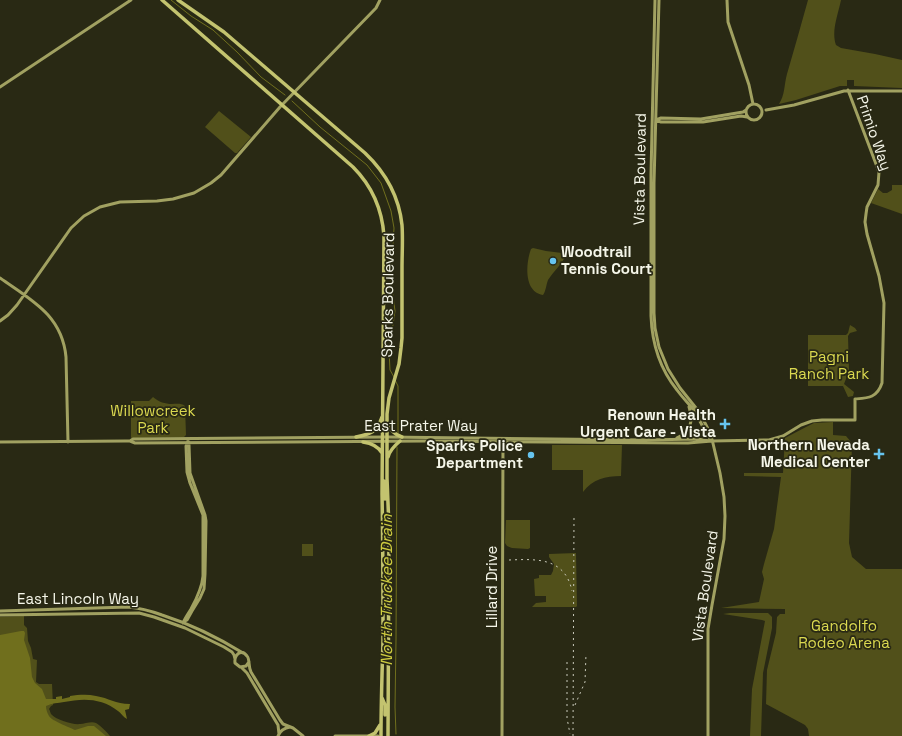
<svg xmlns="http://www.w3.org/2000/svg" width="902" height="736" viewBox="0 0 902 736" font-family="'Space Grotesk',sans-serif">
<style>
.green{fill:#51501a}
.water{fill:#706f1d}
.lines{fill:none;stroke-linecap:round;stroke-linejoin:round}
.stream{stroke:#706f1d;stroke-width:1}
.secondary{stroke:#a1a161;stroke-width:3}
.primary{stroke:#c3c36f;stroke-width:3.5}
.rail{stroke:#c9cabb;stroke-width:1;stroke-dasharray:2 4;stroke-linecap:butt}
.poi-dot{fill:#66c4ef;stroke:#292914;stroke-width:1.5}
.labels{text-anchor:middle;stroke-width:3.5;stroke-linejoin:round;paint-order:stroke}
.street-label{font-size:15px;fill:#f5f6e9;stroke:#292914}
.poi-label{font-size:15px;font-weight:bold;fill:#f5f6e9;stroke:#292914;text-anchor:end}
.park-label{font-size:15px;fill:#dbd950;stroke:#292914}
.water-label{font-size:16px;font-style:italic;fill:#cecc40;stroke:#292914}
</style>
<rect width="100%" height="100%" fill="#292914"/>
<path class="green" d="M808 0H841C838 15 831 31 836 45L841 48 875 54 902 60V88L854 86V80H847V86H840L796 100 779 104C785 95 784 85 787 74 794 50 801 25 808 0Z
M219 111 251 137 237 153H235L205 127Z
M892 185H902V214L871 203 878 189 883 193H887L892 190Z
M533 248 546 251 562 253H564L566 255C562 264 554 271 548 280 546 285 546 291 543 295 523 292 526 262 531 249Z
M850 325 855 328 857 331 850 333 848 336 849 371 844 384 854 392 853 396 848 397 843 386H808V335H846L848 333Z
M153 397C159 402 165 404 172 404 177 404 181 403 185 406L186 435 184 437 131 438V401H149Z
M833 422V435L846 436 852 443 849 543 852 557 866 569H902V736H809L808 729 805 725 766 704 767 670 776 633 777 617 780 614H785V609L721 608 759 602 764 579 762 572 764 564 774 529 781 477 744 476V473H783L785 438 806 427 814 423Z
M552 445H622L621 476C605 476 593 479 583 492V470H552Z
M506 520H530V548L528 549 512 548 507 546 505 543Z
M302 544H313V556H302Z
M576 553 577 606 576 607H532L536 603 546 602V596H535L534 579 539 578V575H551L553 571 554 564 549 557V554Z
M730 613H768L772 617V628L763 673 761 736H750L752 689 765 621 762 620 723 614Z
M24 616V625L27 628 28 641 31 648 33 659 37 660 36 682 39 684H52L53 705 51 706 49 709C50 710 50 712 51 714 56 720 73 725 80 724 85 724 91 721 96 723 101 726 107 732 110 736H0V617Z"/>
<path class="water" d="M21 631H24L25 633 24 640 30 658 32 677 35 683 42 689 46 699H56V697L62 696V699L70 697V696C78 695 87 694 96 696 109 698 115 704 130 704L129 709 125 710 127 719C123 717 121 713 118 711 102 698 83 698 64 702 58 703 52 703 46 706 46 709 47 713 49 716 52 721 69 727 75 730L88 726H94L106 736H0V635Z"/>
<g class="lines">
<path class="stream" d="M171 0 191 16 213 30 237 52 261 77 285 95
M292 101 320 127 367 165 381 183 391 211 394 228 391 280 395 311 389 351 390 370 394 377
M395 380 398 386V433
M396 734 395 707 396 640 397 447"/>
<path class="secondary" d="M655 0 651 174V316C652 343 660 369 677 390 682 397 688 403 693 409 700 419 704 432 712 441
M659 0 654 183V313L655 328 659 347 668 369 680 388 700 413 711 435 720 473 724 497 725 516 724 539 712 605 708 629V736
M727 0 728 22 749 85 753 104
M0 87 131 0
M746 112a8 8 0 1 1 16 0a8 8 0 1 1-16 0Z
M766 110 794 105 844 91H902
M656 120 661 122H703L741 116 747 117
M656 120 661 118 701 119 743 112 746 110
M0 278C31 300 62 315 66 357L68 442
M0 321 8 315 17 305 71 228 84 216 100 207 120 202 157 201 173 199 194 193 211 183 221 175 280 107 376 8 380 0
M677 438C690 433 694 421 689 407
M130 441 133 439 387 437 645 440 697 439 710 441
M0 442 125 441H130L135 443 425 441 688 443 712 441 769 440 783 436 801 425 812 421 822 420H855V399C868 398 877 398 882 383L884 303 879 276 867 234 865 222 866 214 867 207 878 185 879 172 848 90
M0 611 128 607C140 608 151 611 162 615 190 624 217 637 243 653
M0 615 139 613 154 617 185 628 224 647 232 652 234 655 235 659
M183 622 187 620 192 611 200 598 204 589 205 574 206 521 205 515 190 473 189 445 188 441
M183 623C185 618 188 614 191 609 197 598 202 588 203 576V515L190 483 187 472 186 446 188 443
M249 662 246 666 240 667 235 663C234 655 241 648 247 656 250 659 248 666 251 672L280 720 283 724 293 728 303 736
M241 667 247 673 278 725 279 734
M278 736C280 731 284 728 290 727
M335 736H378
M502 736 503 442"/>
<path class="primary" d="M162 0 353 167C372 186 382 208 384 236L382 494C383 543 383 592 383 641 382 673 381 704 381 736
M178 0 224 32 365 153C385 172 399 197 402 225 403 239 402 254 402 268 402 291 402 315 402 338L401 348 399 364 389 398 387 414V478L389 528 388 736
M389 425C391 432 396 435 402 437
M356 437C371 434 377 432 382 417
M363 442C370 443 378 446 382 453
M388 457C390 450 394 446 400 441
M384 481 385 499
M382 698 385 705V715
M369 736 375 733 380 725"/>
<path class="rail" d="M509 560C536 559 565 557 572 591
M567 662V718L570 734
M575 705 585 682 586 654
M573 736 574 516"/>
</g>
<g class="poi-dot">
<circle cx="553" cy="261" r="4"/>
<path d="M723 418h4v4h4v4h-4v4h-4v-4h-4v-4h4z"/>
<path d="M877 448h4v4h4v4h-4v4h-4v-4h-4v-4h4z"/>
<circle cx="531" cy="455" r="4"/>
</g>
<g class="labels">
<g class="street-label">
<text transform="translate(874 133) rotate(71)" y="5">Primio Way</text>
<text transform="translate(640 169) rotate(-89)" y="5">Vista Boulevard</text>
<text transform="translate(388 295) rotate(-89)" y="5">Sparks Boulevard</text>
<text x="421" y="431">East Prater Way</text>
<text transform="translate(705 586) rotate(-82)" y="5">Vista Boulevard</text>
<text transform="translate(492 587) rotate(-90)" y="5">Lillard Drive</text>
<text x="78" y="604">East Lincoln Way</text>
</g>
<g class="poi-label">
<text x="561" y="257" text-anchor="start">Woodtrail<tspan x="561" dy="17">Tennis Court</tspan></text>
<text x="716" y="420">Renown Health<tspan x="716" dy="17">Urgent Care - Vista</tspan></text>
<text x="870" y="450">Northern Nevada<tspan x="870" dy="17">Medical Center</tspan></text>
<text x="523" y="451">Sparks Police<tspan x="523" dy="17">Department</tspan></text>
</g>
<g class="park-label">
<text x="829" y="362">Pagni<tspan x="829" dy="17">Ranch Park</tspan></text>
<text x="153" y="416">Willowcreek<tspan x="153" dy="17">Park</tspan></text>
<text x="844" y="631">Gandolfo<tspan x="844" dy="17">Rodeo Arena</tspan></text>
</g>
<g class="water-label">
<text transform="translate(386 590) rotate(-90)" y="6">North Truckee Drain</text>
</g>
</g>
</svg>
